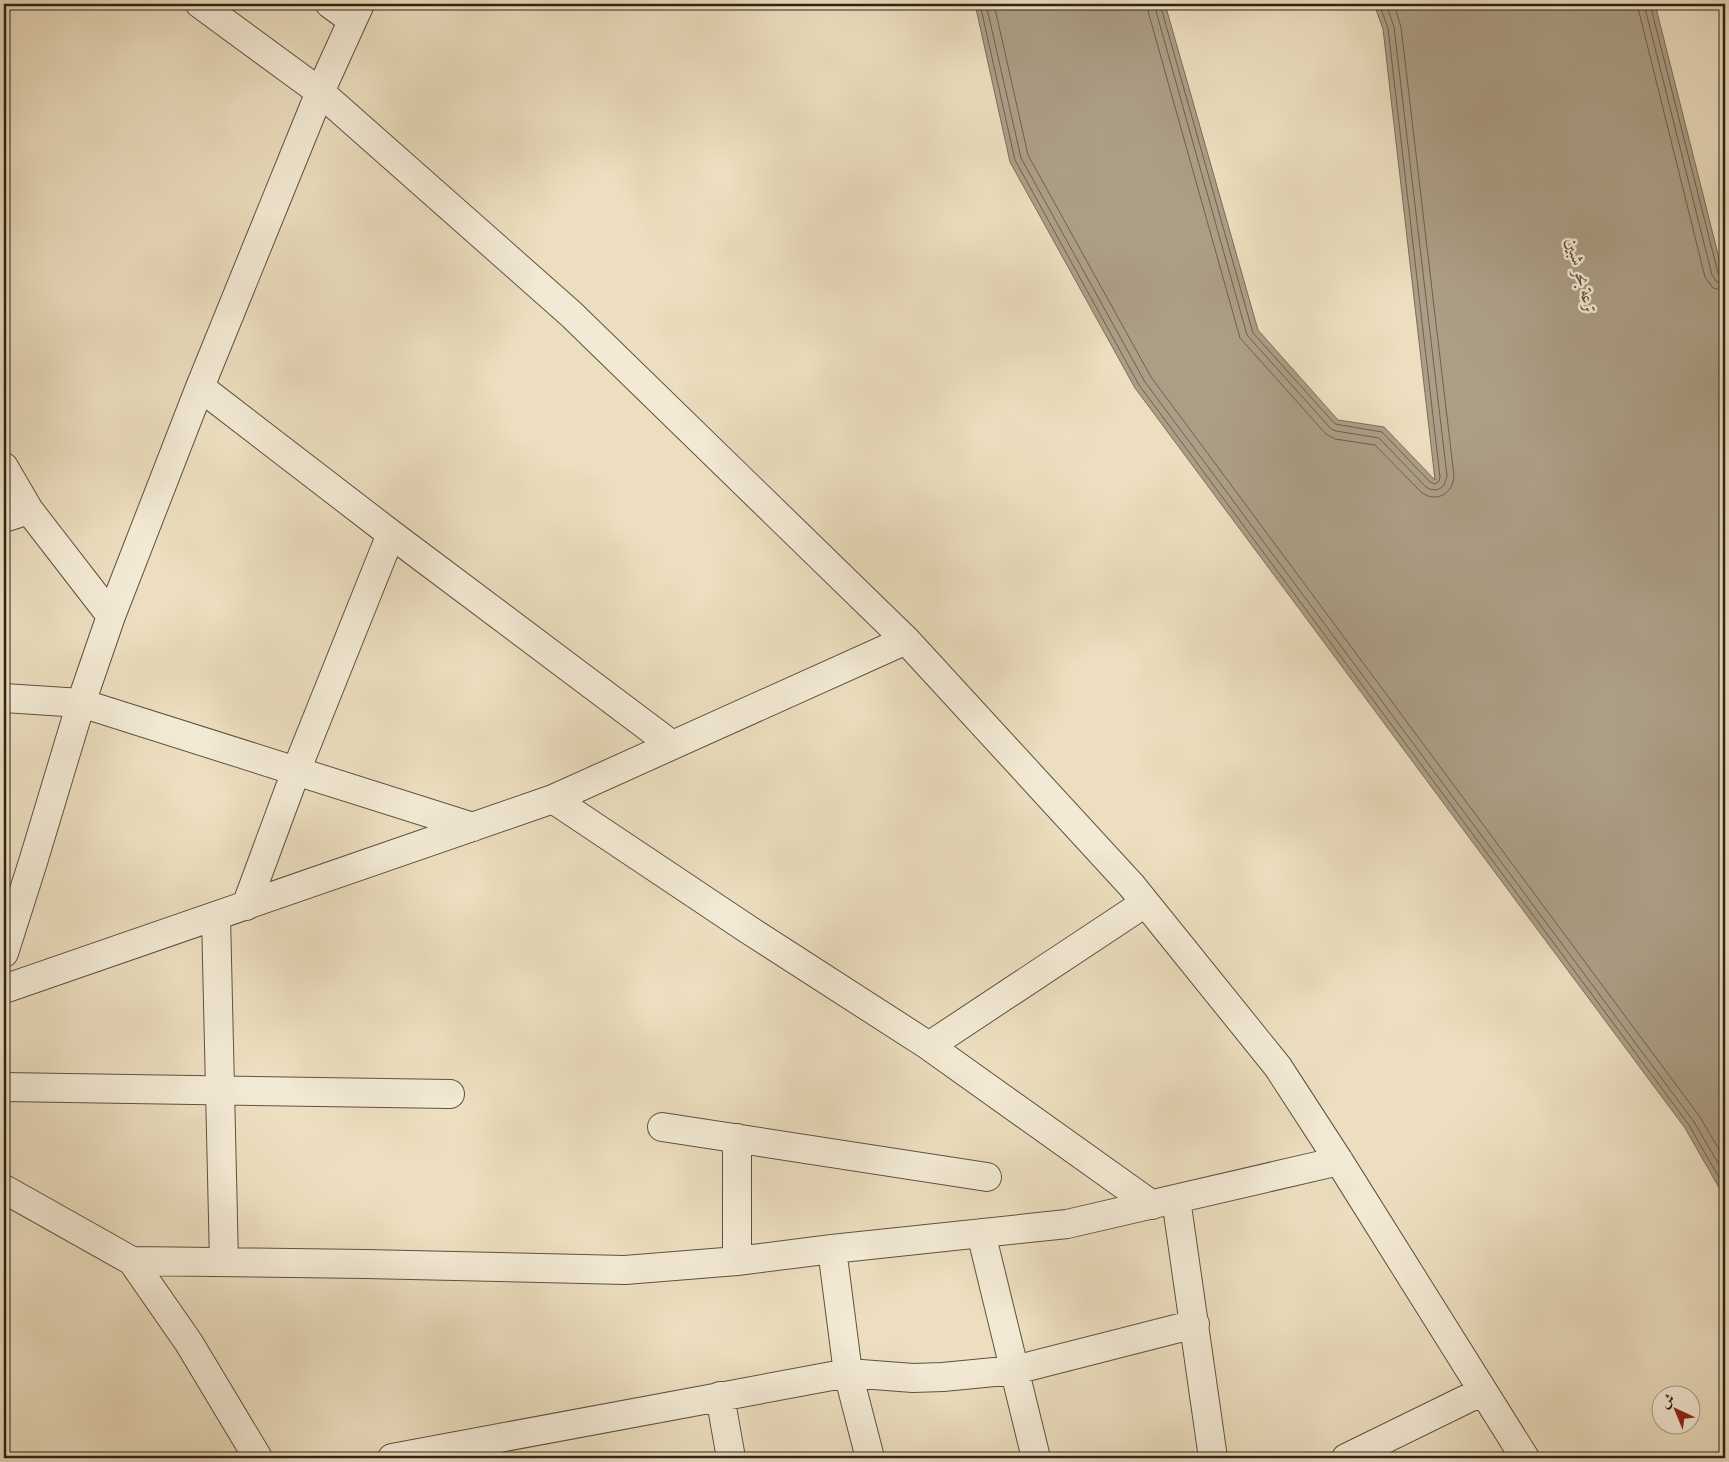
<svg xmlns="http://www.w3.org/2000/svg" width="1729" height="1462" viewBox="0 0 1729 1462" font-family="'Libre Bodoni',Amiri,serif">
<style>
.water{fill:#ac9e86;stroke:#7a6d5a}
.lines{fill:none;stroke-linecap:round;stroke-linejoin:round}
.shore{stroke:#6e604e;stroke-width:1}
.minor-casing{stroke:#5e5241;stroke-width:30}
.minor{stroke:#f3ead5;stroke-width:28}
.labels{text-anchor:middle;stroke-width:5;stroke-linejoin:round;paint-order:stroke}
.water-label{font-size:18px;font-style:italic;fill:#5b4e3e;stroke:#f3ead5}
</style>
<rect width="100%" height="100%" fill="#ecdebf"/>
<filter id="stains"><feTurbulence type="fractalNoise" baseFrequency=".004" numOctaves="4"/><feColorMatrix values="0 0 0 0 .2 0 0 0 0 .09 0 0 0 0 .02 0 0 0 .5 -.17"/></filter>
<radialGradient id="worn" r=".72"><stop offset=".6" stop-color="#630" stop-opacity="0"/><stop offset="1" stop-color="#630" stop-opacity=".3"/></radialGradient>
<path class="water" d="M975 4H1165L1258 330 1338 420 1384 427 1435 480 1383 29 1374 4H1655L1725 282V1198L1685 1128 1135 388 1010 162Z"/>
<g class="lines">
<path class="shore" d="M980 4 1015 160 1139 385 1689 1125 1725 1188
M986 4 1021 158 1145 382 1694 1122 1725 1175
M994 4 1028 155 1151 377 1700 1117 1725 1160
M1146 4 1240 338 1326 434 1335 439 1375 445 1421 492C1435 503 1453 495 1454 476L1401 27 1394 4
M1154 4 1247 335 1331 429 1336 431 1379 438 1426 487C1432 491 1439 491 1444 485L1447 476 1394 27 1386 4
M1160 4 1253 333 1335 424 1382 432 1430 482 1435 484 1439 481 1440 477 1388 28 1379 4
M1637 4 1705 277 1713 288 1725 291
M1644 4 1712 275 1717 282 1725 284
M1650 4 1718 273 1721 277 1725 278"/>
<g class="minor-casing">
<path id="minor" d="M200 4 320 92 571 314 906 640 1132 886 1278 1067 1339 1161 1525 1458
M330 4 352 20
M200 387 391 534 672 745
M4 467 29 510 111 616
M4 518 29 510
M4 698 81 703 473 827
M553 799 749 930 929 1046 1152 1205
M246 906 296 771 391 534
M216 916 224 1262
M4 953 33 862 81 703 111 616 200 387 320 92 360 4
M4 989 553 799 906 640
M929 1046 1145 903
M4 1087 450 1094
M662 1127 987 1177
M4 1189 132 1261 189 1343 258 1458
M1176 1199 1213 1458
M981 1233 1036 1458
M832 1249 848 1373 870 1458
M132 1261 366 1264 625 1270 737 1261 832 1249 1067 1224 1339 1161
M737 1261V1138
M720 1396 731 1458
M392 1458 848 1373 913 1378 943 1377 1015 1370 1195 1324
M1346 1458 1483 1391"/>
</g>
<use href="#minor" class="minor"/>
</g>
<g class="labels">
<g class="water-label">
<text transform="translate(1582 276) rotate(75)" y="6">ترعة بحر شبين</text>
</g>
</g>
<rect width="1729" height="1462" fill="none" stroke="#ecdebf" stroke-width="20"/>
<rect x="5" y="5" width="1719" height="1452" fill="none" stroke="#2f2317" stroke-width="2.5"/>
<rect x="10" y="10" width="1709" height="1442" fill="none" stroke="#2f2317"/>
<g transform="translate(1676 1410) rotate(316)"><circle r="24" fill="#f3ead5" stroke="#a59a89"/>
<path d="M0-4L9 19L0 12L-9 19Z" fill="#8f2418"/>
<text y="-8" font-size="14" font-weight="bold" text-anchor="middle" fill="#2f2317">ش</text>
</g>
<rect width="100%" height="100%" filter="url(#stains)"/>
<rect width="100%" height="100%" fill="url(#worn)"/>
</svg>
